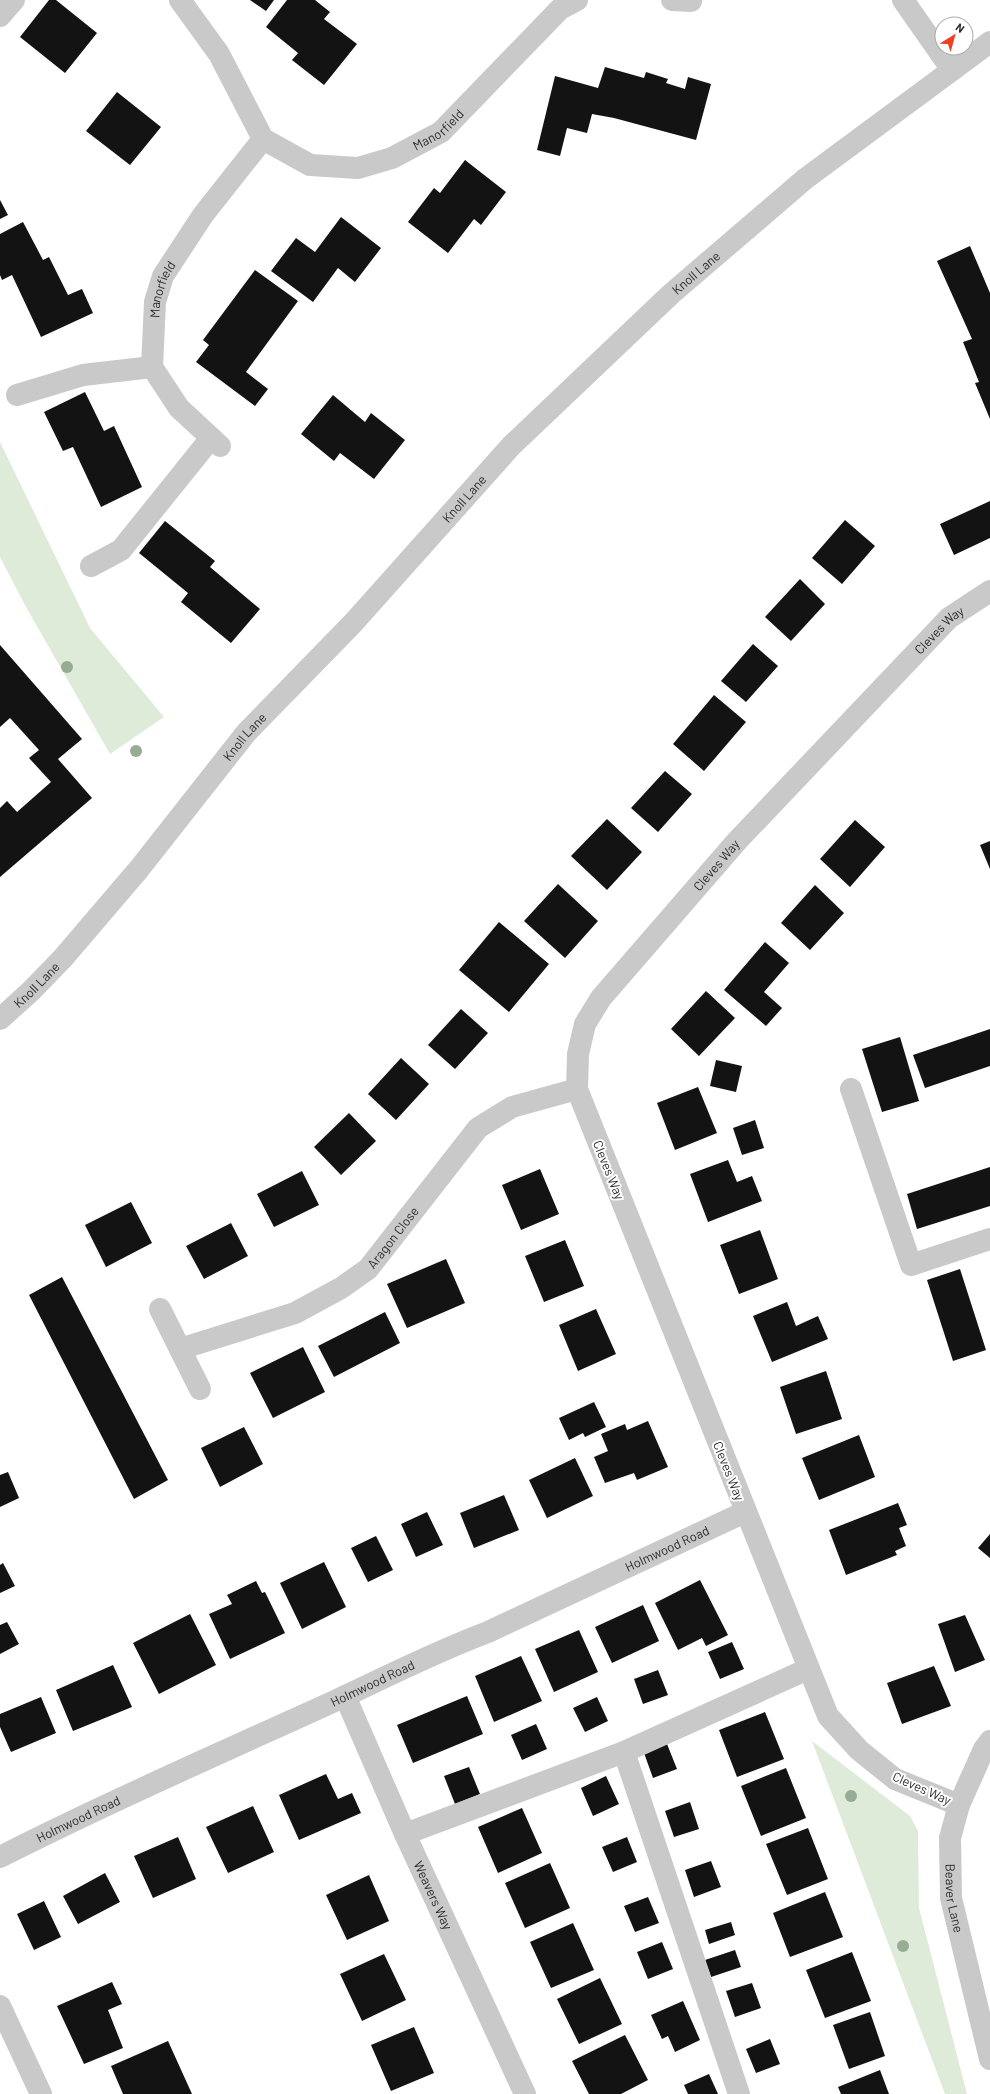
<svg xmlns="http://www.w3.org/2000/svg" width="990" height="2094" viewBox="0 0 990 2094" font-family="Barlow,sans-serif">
<style>
.green{fill:#deebd8}
.building{fill:#131313}
.lines{fill:none;stroke-linecap:round;stroke-linejoin:round}
.minor{stroke:#c9c9c9;stroke-width:22}
.tree{fill:#98ac92}
.labels{text-anchor:middle;stroke-width:4;stroke-linejoin:round;paint-order:stroke}
.street-label{font-size:13px;fill:#2c2c2c;stroke:#fff}
</style>
<rect width="100%" height="100%" fill="#fff"/>
<path class="green" d="M0 442 90 628 164 717 110 754 26 607 0 557Z
M812 1741 910 1816 918 1831 919 1908 967 2094H945Z"/>
<path class="building" d="M49 0H56L97 33 65 73 20 37Z
M250 0H274L266 11Z
M287 0H315L330 12 324 19 357 44 324 85 292 60 298 53 266 27Z
M605 67 644 78 646 72 668 79 666 83 685 89 688 77 711 84 696 140 614 118 592 114 587 133 567 128 560 156 537 150 555 76 598 88Z
M117 92 161 127 130 165 86 131Z
M465 160 506 192 481 225 474 219 448 253 408 222 434 188 440 193Z
M0 200 8 215 0 219Z
M341 217 381 248 355 282 338 268 313 302 271 271 296 238 315 252Z
M23 222 43 260 49 257 68 295 82 289 93 313 41 337 12 275 2 280 0 275V234Z
M970 246 990 293V419L975 383 979 382 963 342 972 339 937 261Z
M255 270 298 301 246 372 268 389 255 406 196 362 209 345 203 340Z
M85 392 104 431 114 426 142 487 101 507 73 447 63 451 44 412Z
M333 395 365 422 371 413 405 440 374 479 340 453 334 461 301 434Z
M990 501V538L954 555 940 524Z
M845 520 875 546 842 584 812 558Z
M165 521 215 561 210 567 260 609 231 643 181 602 188 593 139 553Z
M800 579 825 604 791 641 765 617Z
M753 644 778 666 746 702 721 681Z
M0 645 82 739 58 759 92 798 0 877V808L7 801 17 812 51 782 29 758 39 750 10 718 0 727Z
M714 695 746 722 704 771 673 744Z
M665 771 692 794 658 832 631 808Z
M607 819 642 852 607 890 571 856Z
M855 820 885 847 850 887 820 859Z
M990 841V869L980 845Z
M558 884 598 921 565 958 524 921Z
M815 885 844 913 810 950 781 923Z
M499 922 549 964 509 1012 459 970Z
M765 942 789 963 764 992 782 1008 766 1026 724 990Z
M706 991 735 1018 699 1056 671 1029Z
M461 1009 488 1033 455 1069 428 1045Z
M990 1029V1066L925 1088 913 1055Z
M900 1037 919 1101 882 1112 862 1049Z
M401 1058 429 1084 396 1120 368 1094Z
M716 1060 742 1066 736 1092 710 1086Z
M698 1087 717 1133 675 1150 657 1103Z
M349 1113 376 1141 341 1175 314 1147Z
M755 1120 764 1148 742 1155 733 1128Z
M728 1160 737 1182 752 1176 762 1201 708 1222 690 1174Z
M990 1167V1206L917 1229 907 1194Z
M540 1169 559 1214 521 1230 502 1185Z
M302 1171 319 1205 274 1227 257 1194Z
M131 1202 152 1243 106 1267 85 1225Z
M231 1223 248 1256 204 1279 186 1246Z
M760 1230 778 1279 739 1294 720 1245Z
M565 1240 584 1286 544 1302 525 1256Z
M446 1259 465 1303 407 1328 387 1284Z
M960 1269 986 1350 953 1361 927 1280Z
M62 1277 168 1480 134 1499 29 1295Z
M787 1302 796 1326 818 1316 828 1339 772 1362 753 1316Z
M596 1309 616 1354 578 1371 559 1325Z
M385 1312 400 1343 334 1377 318 1346Z
M303 1347 325 1392 273 1418 250 1373Z
M826 1371 842 1419 796 1434 780 1387Z
M594 1402 606 1427 585 1437 583 1433 569 1440 559 1418Z
M648 1421 668 1467 637 1480 634 1473 605 1483 594 1457 608 1451 601 1434 625 1424 627 1430Z
M244 1427 263 1464 220 1487 201 1448Z
M859 1435 875 1477 819 1500 802 1458Z
M575 1458 593 1496 547 1518 529 1480Z
M8 1472 19 1498 0 1507V1475Z
M504 1495 519 1530 474 1548 460 1513Z
M898 1503 907 1525 899 1528 906 1546 895 1551 897 1555 846 1575 829 1530Z
M427 1512 443 1545 416 1557 401 1524Z
M990 1534V1558L978 1548Z
M376 1536 393 1570 368 1582 351 1548Z
M324 1562 346 1607 302 1629 280 1583Z
M3 1563 15 1586 0 1593V1565Z
M700 1580 728 1635 706 1646 702 1638 678 1650 655 1603Z
M256 1581 262 1593 265 1592 285 1633 230 1659 209 1614 232 1604 227 1595Z
M643 1605 659 1641 612 1663 595 1627Z
M190 1614 216 1665 159 1694 133 1643Z
M965 1615 985 1660 955 1672 938 1624Z
M7 1622 19 1644 0 1654V1625Z
M579 1630 598 1672 554 1692 535 1649Z
M732 1642 744 1669 720 1679 708 1652Z
M521 1656 542 1701 494 1722 475 1676Z
M113 1665 132 1707 73 1731 56 1690Z
M934 1666 951 1706 902 1724 887 1683Z
M658 1670 668 1695 643 1704 634 1679Z
M467 1696 483 1734 413 1763 397 1725Z
M41 1697 56 1733 11 1752 0 1727V1714Z
M597 1697 608 1721 585 1732 573 1708Z
M765 1712 784 1759 737 1777 719 1730Z
M536 1724 547 1749 522 1760 511 1735Z
M667 1744 677 1769 653 1778 644 1753Z
M469 1767 480 1794 455 1804 444 1776Z
M786 1768 806 1818 761 1836 741 1786Z
M326 1774 338 1799 352 1793 361 1813 299 1840 279 1795Z
M606 1776 619 1804 593 1816 581 1788Z
M690 1802 699 1829 674 1837 665 1811Z
M253 1806 274 1852 228 1873 206 1827Z
M522 1808 542 1853 498 1873 478 1827Z
M808 1828 828 1879 787 1895 766 1844Z
M178 1837 196 1879 153 1898 134 1856Z
M627 1837 637 1862 613 1872 602 1847Z
M711 1861 721 1887 694 1897 685 1870Z
M550 1863 570 1908 525 1928 505 1883Z
M105 1873 120 1902 78 1924 63 1896Z
M369 1875 389 1921 347 1940 326 1895Z
M825 1892 843 1937 790 1957 773 1913Z
M648 1897 659 1923 635 1932 624 1906Z
M44 1901 61 1937 34 1950 17 1914Z
M731 1922 735 1935 709 1944 705 1930Z
M573 1923 594 1970 551 1988 530 1942Z
M662 1942 673 1969 648 1979 637 1952Z
M735 1950 741 1967 711 1977 705 1960Z
M852 1952 871 2001 825 2018 806 1970Z
M384 1954 406 2000 362 2021 340 1974Z
M600 1978 622 2024 579 2044 557 1999Z
M112 1982 122 2004 108 2010 123 2048 84 2064 57 2006Z
M752 1983 761 2008 735 2017 726 1991Z
M683 2001 700 2040 675 2052 668 2036 662 2039 651 2015Z
M870 2012 885 2056 849 2069 833 2025Z
M414 2027 434 2073 391 2091 371 2045Z
M625 2035 648 2080 621 2094H589L572 2061Z
M770 2039 780 2064 756 2073 746 2049Z
M168 2041 192 2094H123L111 2066Z
M880 2070 889 2094H841L838 2087Z
M709 2074 718 2094H688L684 2085Z"/>
<g class="lines">
<g class="minor">
<path id="s1" d="M180 0 219 54 263 139 310 165 358 168 392 158 441 132 560 9 577 0"/>
<path d="M672 0 691 1"/>
<path d="M903 0 952 70"/>
<path d="M0 16 14 0"/>
<path d="M17 395 83 375 152 367"/>
<path id="s2" d="M220 446 179 408 152 367 155 302 163 276 203 215 263 139"/>
<path d="M91 566 121 550 211 438"/>
<path id="s3" d="M0 1019 31 991 63 958 139 869 246 733 354 622 511 446 671 294 805 179 990 42"/>
<path d="M851 1089 911 1265 990 1239"/>
<path d="M160 1309 200 1389"/>
<path id="s4" d="M180 1349 295 1313 341 1288 368 1269 478 1128 512 1107 577 1089"/>
<path id="s5" d="M345 1696 405 1834 525 2094"/>
<path id="s6" d="M990 1741 984 1749 959 1805 950 1838 951 1898 990 2059"/>
<path d="M624 1752 739 2094"/>
<path id="s7" d="M959 1805 895 1779 859 1750 828 1716 577 1089 578 1054 585 1024 601 998 737 841 949 618 990 591"/>
<path d="M405 1834 624 1752 808 1669"/>
<path id="s8" d="M0 1857C107 1803 216 1755 326 1705 380 1680 432 1653 488 1632L745 1512"/>
<path d="M0 2006 41 2094"/>
</g>
</g>
<g class="tree">
<circle cx="67" cy="667" r="6"/>
<circle cx="136" cy="751" r="6"/>
<circle cx="851" cy="1796" r="6"/>
<circle cx="903" cy="1946" r="6"/>
</g>
<g class="labels">
<g class="street-label">
<text dy="5" stroke="none"><textPath href="#s1" startOffset="354">Manorfield</textPath></text>
<text dy="5" stroke="none"><textPath href="#s3" startOffset="1022">Knoll Lane</textPath></text>
<text dy="5" stroke="none"><textPath href="#s2" startOffset="184">Manorfield</textPath></text>
<text dy="5" stroke="none"><textPath href="#s3" startOffset="698">Knoll Lane</textPath></text>
<text dy="5" stroke="none"><textPath href="#s7" startOffset="1433">Cleves Way</textPath></text>
<text dy="5" stroke="none"><textPath href="#s3" startOffset="374">Knoll Lane</textPath></text>
<text dy="5" stroke="none"><textPath href="#s7" startOffset="1109">Cleves Way</textPath></text>
<text dy="5" stroke="none"><textPath href="#s3" startOffset="50">Knoll Lane</textPath></text>
<text transform="translate(609 1170) rotate(68)" y="5">Cleves Way</text>
<text dy="5" stroke="none"><textPath href="#s4" startOffset="246">Aragon Close</textPath></text>
<text transform="translate(729 1471) rotate(68)" y="5">Cleves Way</text>
<text dy="5" stroke="none"><textPath href="#s8" startOffset="735">Holmwood Road</textPath></text>
<text dy="5" stroke="none"><textPath href="#s8" startOffset="411">Holmwood Road</textPath></text>
<text transform="translate(922 1788) rotate(24)" y="5">Cleves Way</text>
<text dy="5" stroke="none"><textPath href="#s8" startOffset="87">Holmwood Road</textPath></text>
<text dy="5" stroke="none"><textPath href="#s5" startOffset="218">Weavers Way</textPath></text>
<text dy="5" stroke="none"><textPath href="#s6" startOffset="166">Beaver Lane</textPath></text>
</g>
</g>
<g transform="translate(954 36) rotate(37)"><circle r="19" fill="#ffffff" stroke="#ababab"/>
<path d="M0-3L7 15L0 10L-7 15Z" fill="#ed4024"/>
<text y="-6" font-size="11" font-weight="bold" text-anchor="middle" fill="#2c2c2c">N</text>
</g>
</svg>
